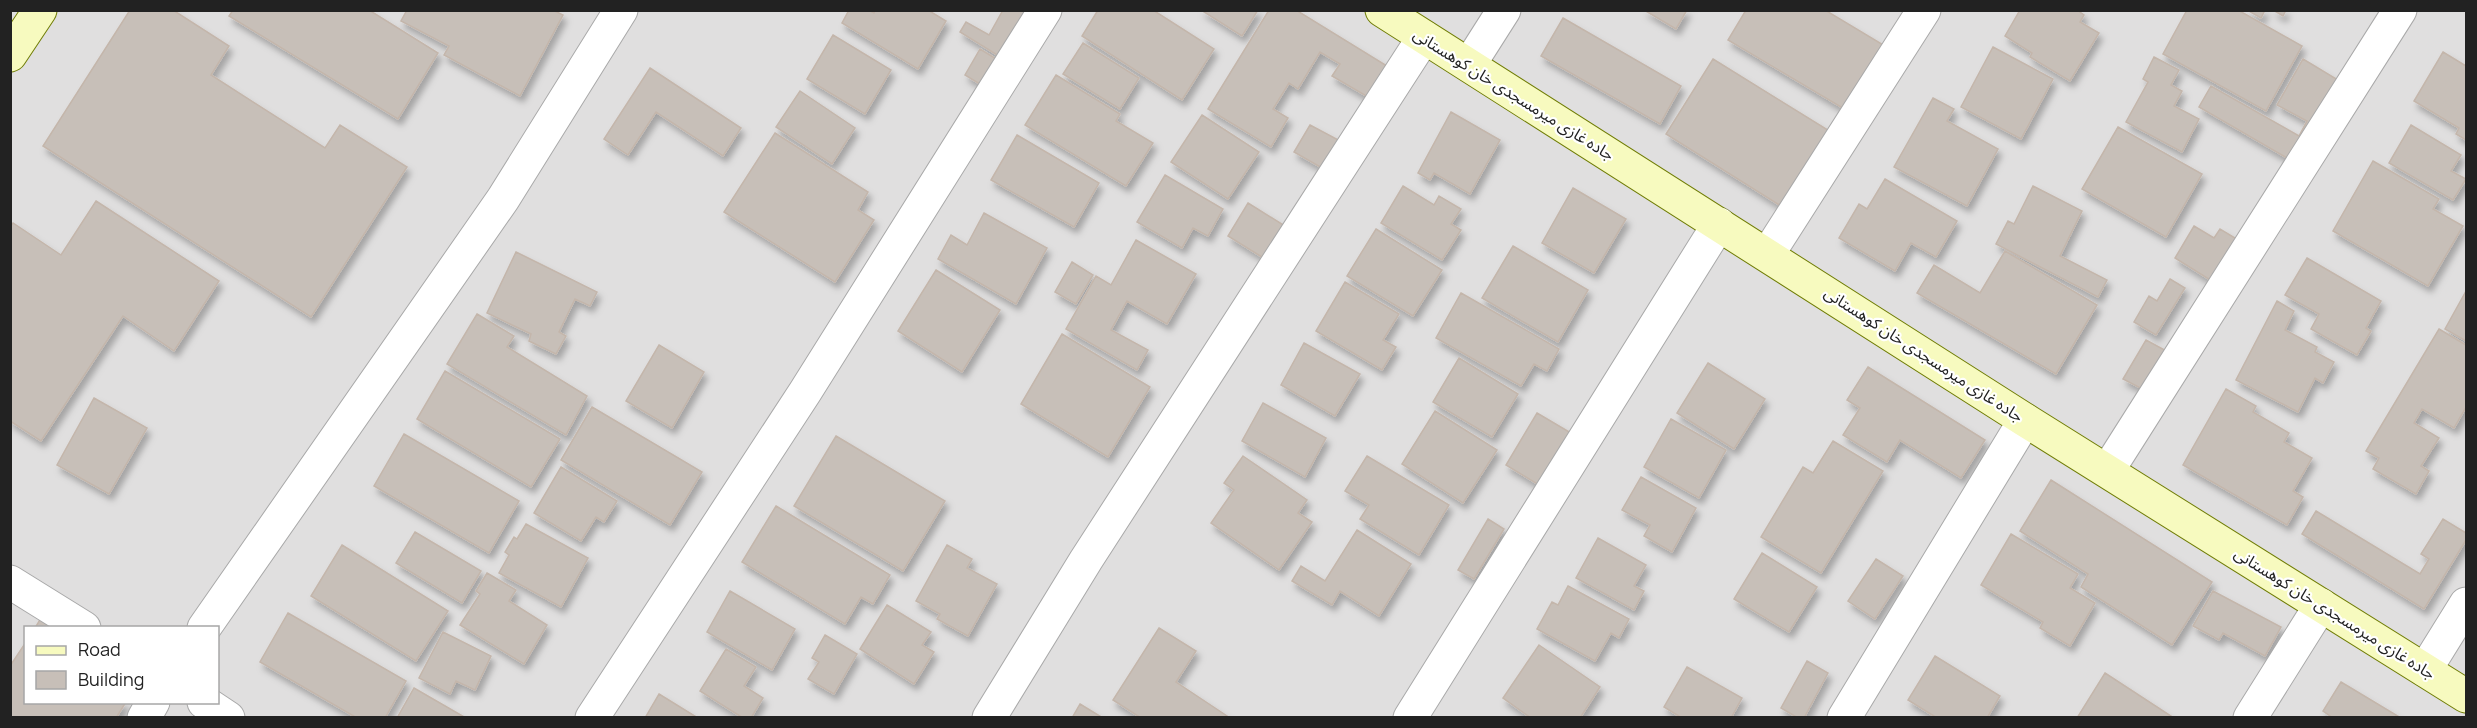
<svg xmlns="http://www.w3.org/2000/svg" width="2477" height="728" viewBox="0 0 2477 728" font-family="Manrope,'Noto Sans Arabic',sans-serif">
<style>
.residential{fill:#e0dfdf;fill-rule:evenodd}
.building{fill:#c7bfb8;stroke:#c4b6ab;stroke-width:1.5;filter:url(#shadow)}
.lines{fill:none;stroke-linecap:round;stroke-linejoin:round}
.street-casing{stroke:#a9a9a9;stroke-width:35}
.secondary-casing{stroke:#707d05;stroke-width:35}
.street{stroke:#fff;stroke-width:33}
.secondary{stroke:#f7fabf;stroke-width:33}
.labels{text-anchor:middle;stroke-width:4.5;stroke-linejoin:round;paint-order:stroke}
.street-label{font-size:16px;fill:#222;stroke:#fff}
</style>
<defs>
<filter id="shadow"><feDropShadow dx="3.5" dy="6" stdDeviation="3" flood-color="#0004"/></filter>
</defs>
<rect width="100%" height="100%" fill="#f2efe9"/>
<path class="residential" d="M10 11H2466V717H11ZM26 628H218V702H26Z"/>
<path class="building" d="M130 10H173L229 46 211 75 325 148 340 125 407 167 311 317 43 146Z
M233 10H369L438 53 398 119 229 16Z
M407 10H553L563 15 520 96 444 55 449 46 401 21Z
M849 10H868L874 13 875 10H928L946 21 918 69 842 23Z
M1003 10H1030L1002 58 960 32 966 22 989 35Z
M1098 10H1153L1214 49 1182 100 1082 36Z
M1201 10H1258L1242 36Z
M1269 10H1296L1387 66 1368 97 1332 76 1340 64 1320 52 1298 89 1289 83 1273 109 1288 118 1271 147 1208 109Z
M1644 10H1687L1676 29Z
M1746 10H1825L1885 46 1846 110 1728 40Z
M2020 10H2077L2084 15 2080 22 2099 33 2070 81 2030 57 2032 53 2005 36Z
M2187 10H2238L2302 46 2266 111 2163 54Z
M2247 10H2265L2261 18Z
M2273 10H2286L2283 16Z
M1563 18 1681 86 1660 124 1541 56Z
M833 35 891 70 865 114 807 79Z
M1083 43 1139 78 1120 109 1063 74Z
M1993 47 2053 79 2021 139 1961 107Z
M980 49 998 60 983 86 965 75Z
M2443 52 2466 66V140L2456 134 2459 128 2414 101Z
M2154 57 2179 70 2171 85 2182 91 2174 106 2199 119 2182 152 2126 122 2148 82 2143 79Z
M1713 59 1831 132 1784 208 1666 134Z
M2303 59 2338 80 2299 165 2199 107 2211 86 2299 136 2307 121 2277 105Z
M650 68 741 128 723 156 656 112 628 155 604 139Z
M1056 75 1120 114 1116 121 1153 143 1126 186 1025 125Z
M800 91 855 128 832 164 776 127Z
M1933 98 1954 109 1947 121 1998 149 1967 206 1894 167Z
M1451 112 1500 140 1470 194 1434 173 1430 180 1418 173Z
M1202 115 1259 152 1228 199 1171 162Z
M1310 125 1344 143 1329 172 1294 152Z
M2411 125 2461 155 2451 171 2466 179 2453 200 2389 163Z
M2118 127 2202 174 2166 237 2082 189Z
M775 133 868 192 858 210 874 220 835 282 724 212Z
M1017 135 1099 183 1074 227 991 180Z
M2373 161 2439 199 2433 209 2463 226 2428 286 2333 231Z
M1165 175 1223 209 1208 236 1193 228 1182 248 1137 222Z
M1885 179 1957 221 1936 257 1911 243 1895 271 1839 238 1859 204 1867 209Z
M1403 186 1434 205 1439 196 1461 209 1451 224 1461 230 1442 260 1381 223Z
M2033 186 2082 211 2060 256 2107 280 2098 297 1996 244 2008 221 2014 224Z
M1573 188 1626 219 1594 273 1542 243Z
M96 201 219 281 174 351 123 316 41 441 10 421V227L13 223 61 255Z
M1248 203 1285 226 1265 259 1228 236Z
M984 213 1047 248 1016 304 938 259 951 235 967 245Z
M2194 226 2214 238 2220 229 2240 241 2215 283 2175 258Z
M1376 229 1442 270 1413 316 1347 276Z
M1136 240 1196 274 1167 324 1127 301 1111 330 1148 350 1137 370 1066 329 1096 276 1111 285Z
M1513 246 1588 290 1558 342 1482 298Z
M2005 251 2097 305 2056 374 1917 293 1934 265 1980 293Z
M516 252 597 292 590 306 575 299 559 332 566 336 556 354 529 341 531 334 487 313Z
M2307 258 2381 301 2366 328 2371 331 2357 355 2311 329 2319 314 2285 295Z
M1072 262 1093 275 1076 304 1055 292Z
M936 270 1000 310 962 372 898 331Z
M2170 279 2185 288 2156 335 2134 322 2149 296 2157 301Z
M1345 282 1399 314 1383 340 1396 347 1382 370 1316 331Z
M2466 291V341L2445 329Z
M1461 293 1559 349 1547 371 1534 364 1521 386 1436 338Z
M2277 301 2294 311 2285 330 2317 347 2315 352 2334 362 2323 383 2315 378 2298 412 2236 380Z
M477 314 514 336 507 347 587 396 566 435 447 364Z
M2439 329 2466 345V407L2454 428 2422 409 2414 423 2439 438 2421 466 2429 471 2416 494 2373 469 2379 458 2366 451Z
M1062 334 1150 387 1108 457 1021 404Z
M2146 340 2172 354 2150 393 2123 379Z
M1304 343 1360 374 1335 416 1281 385Z
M659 345 704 372 672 428 626 401Z
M1459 358 1518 394 1492 437 1433 402Z
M1708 363 1765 399 1734 449 1677 413Z
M1868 367 1985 440 1961 478 1900 440 1887 462 1843 435 1860 408 1847 400Z
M445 371 560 439 531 487 417 419Z
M2226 389 2256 406 2253 412 2289 433 2284 442 2312 458 2293 491 2303 497 2287 525 2183 465Z
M94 398 147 428 109 494 57 465Z
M1263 403 1326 438 1305 477 1242 441Z
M592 407 702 472 670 525 561 460Z
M1435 411 1497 450 1463 503 1402 464Z
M1537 413 1571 433 1539 485 1506 465Z
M1671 419 1726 450 1699 498 1644 467Z
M404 434 519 501 489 553 374 486Z
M836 436 945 501 903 571 794 506Z
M1833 441 1883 471 1821 573 1761 537 1803 467 1813 473Z
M1243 456 1307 500 1298 513 1312 522 1279 570 1211 523 1234 490 1224 483Z
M1367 456 1449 505 1419 555 1360 519 1369 505 1345 491Z
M561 467 617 501 604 522 596 517 581 541 534 513Z
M1641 477 1696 508 1672 552 1644 536 1650 525 1622 510Z
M2051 480 2212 582 2172 645 2081 587 2088 574 2020 531Z
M776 506 890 575 873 604 861 597 845 624 742 562Z
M2316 511 2420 574 2429 559 2421 554 2443 519 2466 533V540L2424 609 2302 534Z
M1488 519 1504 529 1474 579 1458 570Z
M526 524 588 558 561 607 499 573 509 555 505 552 514 537 517 539Z
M1357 530 1411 564 1379 616 1340 591 1332 605 1292 581 1301 566 1325 581Z
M415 532 481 571 462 603 396 563Z
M2011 534 2078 574 2070 588 2095 603 2070 646 2040 628 2043 622 1981 585Z
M1598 538 1646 565 1634 586 1644 591 1634 610 1576 578Z
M342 545 448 611 416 661 311 596Z
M947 545 972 559 967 568 997 584 968 636 937 619 940 614 916 601Z
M1762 553 1817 587 1789 632 1734 599Z
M1876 559 1903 576 1875 619 1848 601Z
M487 573 516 590 509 601 547 625 524 664 460 625 480 594 476 591Z
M1568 586 1629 619 1619 638 1611 633 1595 661 1537 629 1552 602 1558 605Z
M730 591 795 629 772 670 707 632Z
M2213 591 2281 627 2265 656 2223 633 2219 640 2193 626Z
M887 605 931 632 922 645 934 652 914 684 860 649Z
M44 613 67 628H35Z
M288 613 406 681 385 718H357L260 662Z
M1159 628 1196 651 1176 682 1230 718H1141L1113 700Z
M443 632 491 656 475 690 456 681 450 694 419 678Z
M825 635 857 654 834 694 808 679 819 662 812 658Z
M26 642V702H126L116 718H10V666Z
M1539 645 1600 687 1580 718H1531L1503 698Z
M726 649 756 667 744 686 763 698 751 718H743L700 691Z
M1935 656 2000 696 1987 718H1937L1908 700Z
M1807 661 1828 673 1804 718H1798L1781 708Z
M1687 667 1742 698 1731 718H1682L1664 707Z
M2105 673 2174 718H2077Z
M2341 682 2401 718H2333L2323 711Z
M414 688 466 718H397Z
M659 694 698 718H645Z
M1080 704 1103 718H1072Z"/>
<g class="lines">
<g class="street-casing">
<path id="street" d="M1469 65 1504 10
M1768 254 1924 10
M2108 470 2400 10
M10 582 84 628
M204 628 503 199 621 10
M2425 670 2466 604
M204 702 228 718
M144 718 153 702
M592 718 805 392 1045 10
M989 718 1086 560 1424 37
M1410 718 1719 224
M1844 718 2025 420
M2250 718 2321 605"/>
</g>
<g class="secondary-casing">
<path id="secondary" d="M1382 10 2025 420 2466 696
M10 55 40 10"/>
</g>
<use href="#street" class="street"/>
<use href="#secondary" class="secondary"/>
</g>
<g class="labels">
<g class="street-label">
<text transform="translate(1514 94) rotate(32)" y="6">جاده غازی میرمسجدی خان کوهستانی</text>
<text transform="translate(1924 354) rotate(33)" y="6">جاده غازی میرمسجدی خان کوهستانی</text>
<text transform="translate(2335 613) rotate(32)" y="6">جاده غازی میرمسجدی خان کوهستانی</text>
</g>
</g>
<rect width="2477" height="728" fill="none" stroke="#222222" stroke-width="24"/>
<rect x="24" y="626" width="195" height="78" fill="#ffffff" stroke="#a7a7a7" stroke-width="1.5"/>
<rect x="36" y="646" width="30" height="9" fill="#f7fabf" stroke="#a7a7a7" stroke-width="1.5"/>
<text x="78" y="656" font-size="18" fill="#222222">Road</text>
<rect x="36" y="671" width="30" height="18" fill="#c7bfb8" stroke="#a7a7a7" stroke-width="1.5"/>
<text x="78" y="686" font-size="18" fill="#222222">Building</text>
</svg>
